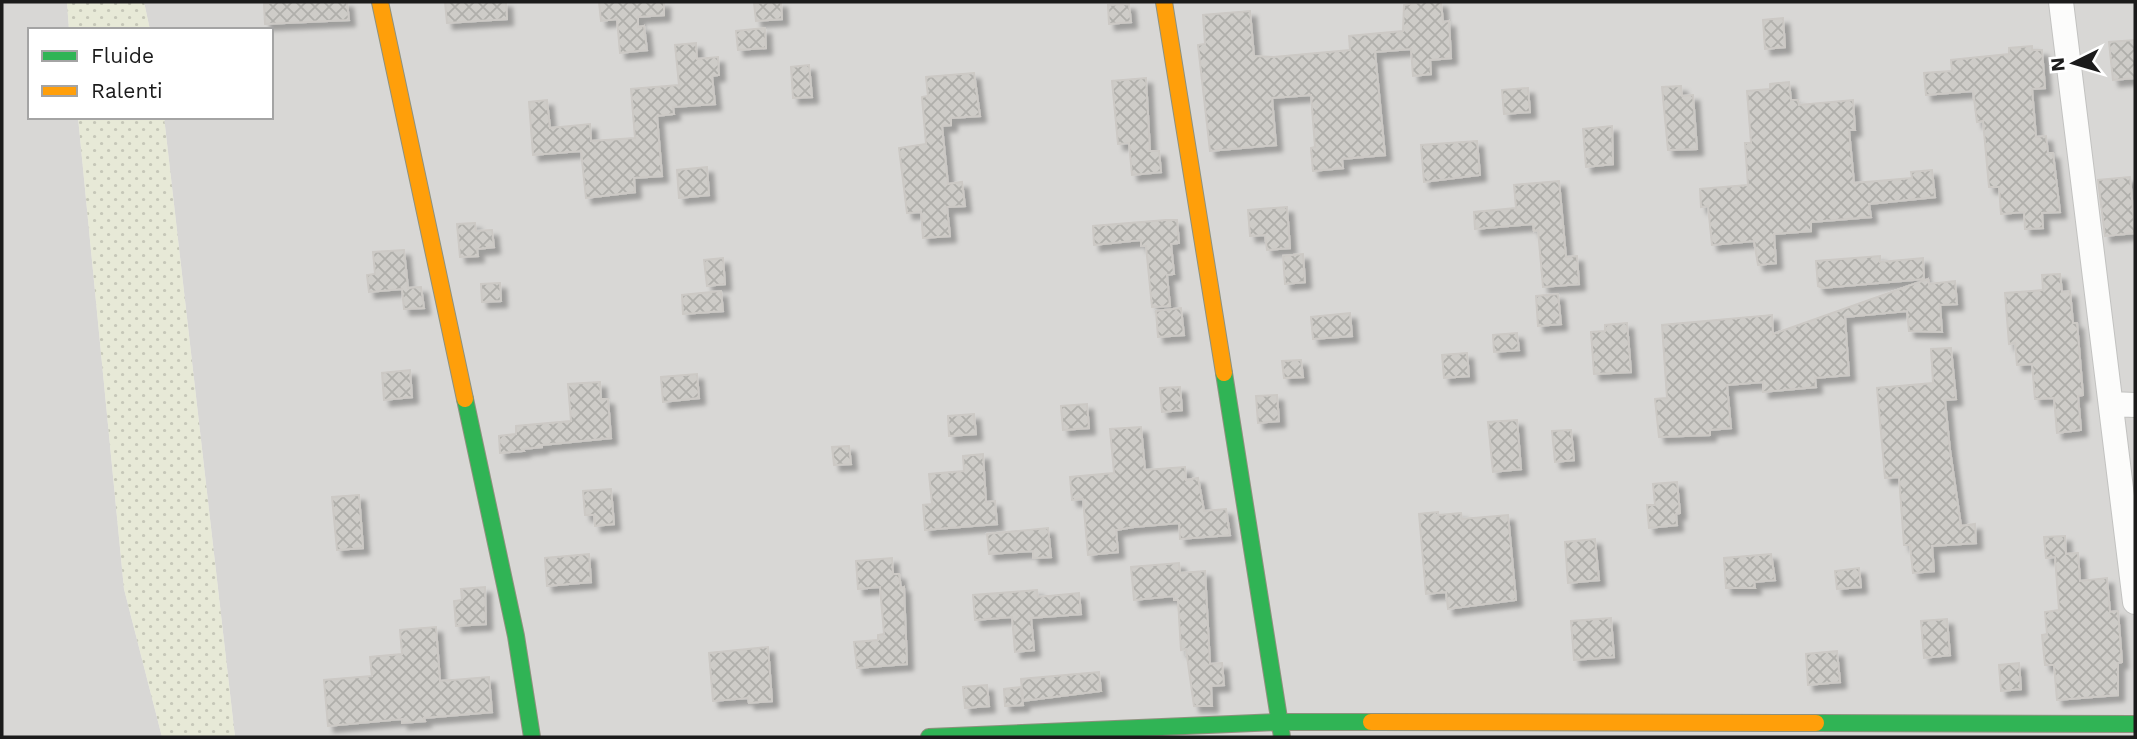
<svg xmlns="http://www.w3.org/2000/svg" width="2137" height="739" viewBox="0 0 2137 739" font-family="'Work Sans',sans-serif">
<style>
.residential{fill:#d8d7d5}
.farmland{fill:url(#farmland-dots)}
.building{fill:url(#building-cross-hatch);stroke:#ccc9c5;stroke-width:2;filter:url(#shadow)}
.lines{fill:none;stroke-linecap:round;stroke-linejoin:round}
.street-casing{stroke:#c2c2c0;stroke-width:26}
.fast-casing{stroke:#8e917e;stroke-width:18}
.slow-casing{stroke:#8e917e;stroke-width:18}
.street{stroke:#fcfcfb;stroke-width:24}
.fast{stroke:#30b455;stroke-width:16}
.slow{stroke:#ff9f0a;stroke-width:16}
</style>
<defs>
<pattern id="farmland-dots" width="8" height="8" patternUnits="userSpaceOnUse" patternTransform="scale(1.75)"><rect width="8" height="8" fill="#e7e9d7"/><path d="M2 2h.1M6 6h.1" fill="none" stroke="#c6c7b8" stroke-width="1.8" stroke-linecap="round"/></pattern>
<pattern id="building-cross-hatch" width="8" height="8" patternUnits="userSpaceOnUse" patternTransform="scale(1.75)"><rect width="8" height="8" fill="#ceccc8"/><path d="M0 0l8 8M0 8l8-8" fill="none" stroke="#b0afab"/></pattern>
<filter id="shadow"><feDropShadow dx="6" dy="6" stdDeviation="2" flood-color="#0004"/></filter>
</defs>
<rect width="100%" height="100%" fill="#e9e8e4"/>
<path class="residential" d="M2 2H67L69 30H30V117H78L124 589 162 737H2Z
M144 2H2135V737H235L164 117H271V30H150Z"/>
<path class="farmland" d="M67 2H144L150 30H69Z
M78 117H164L235 737H162L124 589Z"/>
<path class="building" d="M275 2H347L349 20 265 24 264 4Z
M445 2H506L507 19 447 23Z
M599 2H664V15L638 17V27L644 26 647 50 620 53 617 19 601 21Z
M781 2 782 19 756 21 754 3Z
M1420 2H1441L1443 22 1449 21 1451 58 1430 60 1431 74 1413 76 1411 49 1375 52 1385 155 1342 159 1343 168 1313 171 1311 148 1315 147 1311 95 1272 98 1276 145 1210 151 1198 45 1205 44 1203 15 1250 11 1254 56 1274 57 1350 50 1349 36 1403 31 1404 5Z
M1129 4 1131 22 1109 24 1108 5Z
M1783 18 1785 47 1765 49 1763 20Z
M765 28 766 48 738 50 736 31Z
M2135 40V78L2113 80 2109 42Z
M696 43 697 59 718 57 719 75 712 76 715 104 673 107 674 114 657 116 662 176 634 178 635 192 586 198 581 151 533 155 529 102 547 100 550 128 590 124 591 141 635 138 631 89 679 85 675 45Z
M2032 46V50H2042L2045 88 2032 89 2036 137 2046 136 2048 153H2053L2060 212 2042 213 2043 228 2025 229 2024 212 2001 214 1999 187H1989L1983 121 1977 122 1973 91 1926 95 1924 73 1952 71 1951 60 2009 54V48Z
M809 65 812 97 793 98 791 67Z
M974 73 980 116 951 118V125L942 126 948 184 962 182 965 206 947 207 950 236 923 238 921 212 907 213 899 148 926 144 922 97 928 96 926 77Z
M1146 78 1150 151H1159L1161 172 1132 175 1129 143 1118 144 1112 81Z
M1789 82 1791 100H1798L1799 105 1853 100 1855 130H1849L1854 183 1912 178 1911 172 1932 170 1935 197 1869 204 1871 217 1811 222V231L1774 234 1776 263 1758 265 1754 241 1712 245 1708 206 1701 207 1700 189 1748 185 1745 143H1751L1747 91 1770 89V84Z
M1681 86 1682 96 1693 95 1697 149 1668 150 1662 87Z
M1528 88 1530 112 1504 114 1502 90Z
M1612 126 1613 164 1586 167 1583 129Z
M1477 141 1480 175 1424 182 1421 145Z
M707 167 709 195 679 198 677 170Z
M2130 177 2135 233 2105 236 2098 180Z
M1559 181 1566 257 1577 256 1579 284 1543 287 1538 230 1534 231 1533 224 1475 229 1474 212 1516 208 1514 185Z
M1287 207 1290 248 1267 250 1265 235 1250 236 1248 210Z
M1166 220H1177L1179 243 1171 244 1174 274 1167 275 1170 306 1152 307 1146 246H1141V240L1094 245 1093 226Z
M475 223 476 231 492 230 494 247 477 249 478 256 460 257 457 224Z
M404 250 408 288 421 287 424 308 404 309 402 289 369 292 367 275 375 274 373 252Z
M1303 254 1305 282 1285 284 1283 256Z
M1880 256V262L1923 258 1924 279 1822 288 1818 286 1816 261Z
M723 258 725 284 707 286 704 260Z
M2060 274 2062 292 2070 291 2073 323H2077L2083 395 2078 396 2081 430 2057 433 2054 398 2035 399 2032 364 2017 365 2015 343 2009 344 2005 293 2043 290 2042 275Z
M1928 279 1929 284 1955 281 1957 304 1940 305 1942 332 1909 331 1907 311 1845 317 1849 375 1815 378 1816 387 1763 392V382L1727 385 1731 428 1710 430V435L1659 437 1655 399 1667 398 1662 325 1772 315 1773 334Z
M500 283 501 301 482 302 481 284Z
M721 291 723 311 683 314 682 295Z
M1558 294 1561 324 1538 326 1536 296Z
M1181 308 1184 335 1158 337 1156 311Z
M1350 313 1352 336 1313 339 1311 317Z
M1627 323 1631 372 1594 374 1591 332 1605 331V325Z
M1517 333 1519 350 1494 352 1493 335Z
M1951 348 1956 399 1945 400 1950 450 1961 526 1975 524 1976 543 1932 546 1934 571 1913 573 1910 545H1904L1899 477 1885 478 1877 388 1933 383 1931 349Z
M1467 353 1469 376 1444 378 1442 355Z
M1301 360 1303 377 1284 378 1282 361Z
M410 370 412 397 384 400 382 373Z
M697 374 699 398 663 402 661 377Z
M600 382 601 399H608L611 438 542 445V447L523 449 524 451 500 453 499 436 516 434V426L571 421 568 384Z
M1180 387 1182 410 1162 412 1160 388Z
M1277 395 1279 421 1258 423 1256 396Z
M1087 404 1089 428 1063 430 1061 406Z
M974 414 976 434 949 436 948 416Z
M1517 420 1521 469 1493 472 1488 422Z
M1141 427 1145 470 1185 467 1186 480 1198 478 1204 511 1226 509 1230 535 1180 539 1179 523 1134 527 1116 530 1118 552 1088 555 1083 499 1072 500 1070 477 1114 473 1110 429Z
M1571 430 1574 460 1555 462 1552 431Z
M849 446 851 464 834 465 832 447Z
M983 454 986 502 995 501 997 524 925 530 923 505 932 504 929 474 964 471 963 456Z
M1677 482 1680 513 1676 514 1677 525 1649 528 1647 505H1655L1653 484Z
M611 489 614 524 595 526 594 515H585L583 491Z
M359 495 363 548 337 550 332 497Z
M1438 512V515L1461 513 1462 519 1508 515 1516 600 1448 609 1446 592 1426 594 1419 514Z
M1048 528 1051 557 1033 558V551L989 554 987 534Z
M2065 536 2066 554 2078 553 2080 581 2107 578 2110 612 2118 611 2122 662 2118 663V695L2057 700 2054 665H2045L2042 635 2047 634 2045 612 2059 610 2055 557 2046 558 2044 537Z
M1595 539 1599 580 1568 583 1565 542Z
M589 554 591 582 547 586 545 558Z
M1771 554 1775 580 1754 582 1755 588H1726L1724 558Z
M892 558 893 574H899L901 588 904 587 907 664 857 668 854 642 878 640V635L884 634 880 587 858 589 856 561Z
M1179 563 1180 573 1205 571 1210 664 1222 663 1224 685 1211 686 1212 706H1194L1186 649 1181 650 1178 600H1174V596L1134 600 1131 567Z
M1859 568 1861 587 1837 589 1835 571Z
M485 587 486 624 456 626 454 601 462 600 461 589Z
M1037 590 1038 597 1079 593 1081 614 1031 618 1034 650 1015 652 1012 617 975 620 973 595Z
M1611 618 1614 657 1574 660 1571 621Z
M1947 619 1950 655 1924 658 1921 621Z
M436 627 440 681 489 677 492 712 424 718 425 721 402 723V719L328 726 324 680 372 676 370 657 402 654 400 630Z
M768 647 772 701 749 703 748 698 713 701 709 653Z
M1837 651 1840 682 1808 685 1806 654Z
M2019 663 2021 689 2001 691 1999 665Z
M1099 672 1101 691 1023 701 1021 679Z
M987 685 989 706 965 708 963 687Z
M1021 687 1023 705 1005 706 1004 689Z"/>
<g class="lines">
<g class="street-casing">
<path id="street" d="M2061 2 2135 602
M2111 404 2135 405"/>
</g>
<g class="fast-casing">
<path id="fast" d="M1224 373 1282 737
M465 399 516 636 532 737
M1816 723 2135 724
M929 737 1279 722H1371"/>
</g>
<g class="slow-casing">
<path id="slow" d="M380 2 465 399
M1164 2 1224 373
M1371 722 1816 723"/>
</g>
<use href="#street" class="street"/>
<use href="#fast" class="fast"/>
<use href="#slow" class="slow"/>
</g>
<rect width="2137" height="739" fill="none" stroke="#1b1b1b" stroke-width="7"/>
<rect x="28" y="28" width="245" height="91" fill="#ffffff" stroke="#a4a4a4" stroke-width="2"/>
<rect x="42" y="51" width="35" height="10" fill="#30b455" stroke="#a4a4a4" stroke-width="2"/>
<text x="91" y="63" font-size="21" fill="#1b1b1b">Fluide</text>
<rect x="42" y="86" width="35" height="10" fill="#ff9f0a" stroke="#a4a4a4" stroke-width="2"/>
<text x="91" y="98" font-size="21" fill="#1b1b1b">Ralenti</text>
<g transform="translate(2074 63) rotate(265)" stroke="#ffffff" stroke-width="5" paint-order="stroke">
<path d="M0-5L12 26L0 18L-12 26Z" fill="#1b1b1b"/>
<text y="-10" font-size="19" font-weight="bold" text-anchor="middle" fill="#1b1b1b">N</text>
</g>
</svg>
